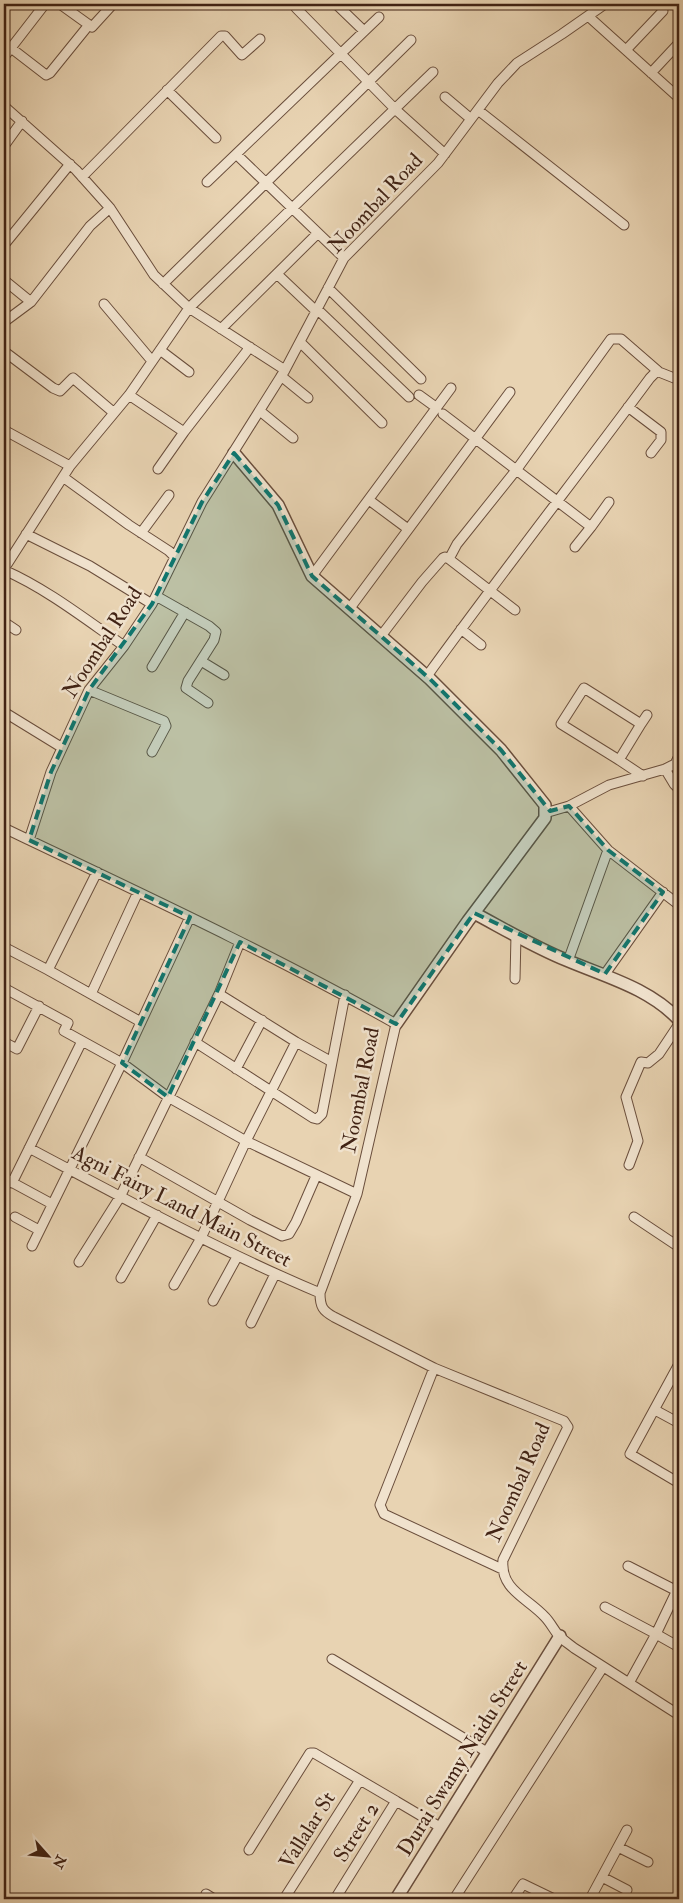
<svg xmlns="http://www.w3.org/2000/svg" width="683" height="1903" viewBox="0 0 683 1903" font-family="'IM FELL Double Pica',serif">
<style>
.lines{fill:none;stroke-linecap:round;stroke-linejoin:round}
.minor-casing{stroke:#6a4e3c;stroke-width:11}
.tertiary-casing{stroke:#6a4e3c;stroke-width:14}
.minor{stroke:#f0e2cd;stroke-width:9}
.tertiary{stroke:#f0e2cd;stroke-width:11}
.marked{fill:#0f766e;fill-opacity:0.2;stroke:#0f766e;stroke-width:4;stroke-dasharray:10 6;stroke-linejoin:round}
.labels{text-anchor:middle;stroke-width:5;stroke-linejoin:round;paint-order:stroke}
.street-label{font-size:21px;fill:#402214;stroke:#f0e2cd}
</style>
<rect width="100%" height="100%" fill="#e8d3b2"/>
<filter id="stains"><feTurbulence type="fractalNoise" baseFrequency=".004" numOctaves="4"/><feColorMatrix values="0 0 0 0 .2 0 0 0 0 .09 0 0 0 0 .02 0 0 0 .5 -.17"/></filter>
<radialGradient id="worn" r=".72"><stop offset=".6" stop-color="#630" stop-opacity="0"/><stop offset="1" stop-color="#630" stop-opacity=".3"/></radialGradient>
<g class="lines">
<g class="minor-casing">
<path id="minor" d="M60 4 92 27 113 4
M336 4 364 31
M605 4 562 34 517 63 498 83 438 163 344 258 285 370 202 502 152 604 124 646 89 690 51 772 29 840C153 899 277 957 396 1024L357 1194 320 1293C320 1307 323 1311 334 1317L434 1368 564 1421 568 1427 503 1560C500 1590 528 1598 545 1617 550 1622 554 1630 559 1636 563 1640 569 1644 574 1648L679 1715
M296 8 395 109 445 154
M588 16 679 98
M11 48 46 75 50 73 88 26
M626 50 663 11
M4 57 45 4
M651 73 679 43
M167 90 216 138
M445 97 471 119
M4 106 76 170 110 208 154 275 189 308 285 370
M478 110 624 225
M4 146 22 121
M236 154 344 258
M82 177 221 36H225L242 55 260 39
M207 182 379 17
M4 245 70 164
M277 274 316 311
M4 280 31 302
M163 284 411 40
M328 288 421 379
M104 304 152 361
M317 309 409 397
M4 322 31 302 90 226 110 208
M221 329 318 233
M300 342 382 423
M160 350 189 372
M5 352 53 388 60 391 73 378 113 412
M281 376 308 398
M129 395 184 432
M419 395 437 408
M628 407 661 432V440L651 453
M260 411 293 438
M443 414 591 527 609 502
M4 430 70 466
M158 469 184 432 250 347
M63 477 129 525 169 551 175 557
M369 500 408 529
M141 533 169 495
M26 534 90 566 152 604
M575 547 591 527
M4 569 70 466 129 395 189 308 433 72
M4 570C47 589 85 619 124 646
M312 576 451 388
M156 596 209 626 216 632 214 640 188 681 186 688 208 703
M350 608 510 392
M515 610 449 559 457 544 517 469 611 339H621L659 372
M4 622 16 630
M461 629 481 645
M381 636 422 582 443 558 445 557 449 559
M201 661 224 675
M152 667 185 612
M427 676C500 575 576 478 650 378L655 373 659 372 679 380
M89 690 164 721 166 726 152 752
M4 712 61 747
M641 724 647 715
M619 760 561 724 584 688 641 724 619 760 643 776
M665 769 674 784 679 789
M569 806 608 850 679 905
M545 813 569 806 609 785 665 769 675 764 679 756
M4 828 29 840
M97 872 48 970 141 1022
M4 947 48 970
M568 961 608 850
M605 974 663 892
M515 979 516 935
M4 988 68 1023 64 1031 122 1063 168 1097 246 1141 357 1194
M91 994 138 892
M219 994 296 1042 332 1062
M4 1042 17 1049 39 1006
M195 1042 313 1118 317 1119 322 1114 345 995
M236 1069 262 1020
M29 1148C125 1199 220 1251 320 1293
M139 1157 250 1220 282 1236 289 1234 296 1222 316 1176
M629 1165 638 1141 626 1097 641 1062 648 1063 659 1054 679 1024
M4 1178 52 1204
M12 1183 82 1041
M15 1217 39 1230
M634 1217 679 1247
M32 1246 122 1063 190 917
M79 1262 120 1197 219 994 240 942
M121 1278 157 1215
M174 1285 201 1238 246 1141 296 1042
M213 1301 237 1257
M251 1323 275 1274
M679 1364 630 1454 679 1483
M434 1368 380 1505 384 1514 502 1569
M655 1410 679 1423
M628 1566 677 1591
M605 1607 656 1634 679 1586
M332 1659 487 1752
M629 1683 656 1634 679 1647
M618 1847 648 1862
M249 1850 310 1753H314L396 1801
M602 1877 627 1890
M206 1894 214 1899
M284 1899 360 1780
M335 1899 396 1801 440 1827
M454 1899 603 1667
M513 1899 523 1884 554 1899
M590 1899 627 1830"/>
</g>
<g class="tertiary-casing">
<path id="tertiary" d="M234 453 278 505 312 576 430 679 501 750 545 805V818L468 921 396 1024
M474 913C504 929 534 947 566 960 606 977 649 988 679 1020
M396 1899 560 1636"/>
</g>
<use href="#minor" class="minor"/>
<use href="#tertiary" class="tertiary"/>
</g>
<path class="marked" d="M234 453 278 505 312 576 430 679 501 750 550 811 569 806 608 850 663 892 605 974 474 913 396 1024 240 942 168 1097 122 1063 190 917 29 840 51 772 89 690 152 604 202 502Z"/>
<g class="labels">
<g class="street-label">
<text transform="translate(375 203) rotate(-47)" y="7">Noombal Road</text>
<text transform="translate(102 642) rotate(-57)" y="7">Noombal Road</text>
<text transform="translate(360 1090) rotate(-79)" y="7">Noombal Road</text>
<text transform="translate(182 1206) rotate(27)" y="7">Agni Fairy Land Main Street</text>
<text transform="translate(518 1482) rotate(-66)" y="7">Noombal Road</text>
<text transform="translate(462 1758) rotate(-58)" y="7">Durai Swamy Naidu Street</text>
<text transform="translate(307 1830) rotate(-58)" y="7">Vallalar St</text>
<text transform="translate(356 1832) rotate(-58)" y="7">Street 2</text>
</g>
</g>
<rect width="683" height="1903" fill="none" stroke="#e8d3b2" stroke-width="20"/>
<rect x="5" y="5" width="673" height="1893" fill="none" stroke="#402214" stroke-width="2.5"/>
<rect x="10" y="10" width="663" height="1883" fill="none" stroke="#402214"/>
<g transform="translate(48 1856) rotate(117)" stroke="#f0e2cd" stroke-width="4" paint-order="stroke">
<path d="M0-4L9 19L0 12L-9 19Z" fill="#402214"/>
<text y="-8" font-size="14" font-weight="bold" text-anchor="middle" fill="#402214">N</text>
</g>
<rect width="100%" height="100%" filter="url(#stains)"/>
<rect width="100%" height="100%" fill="url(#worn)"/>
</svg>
